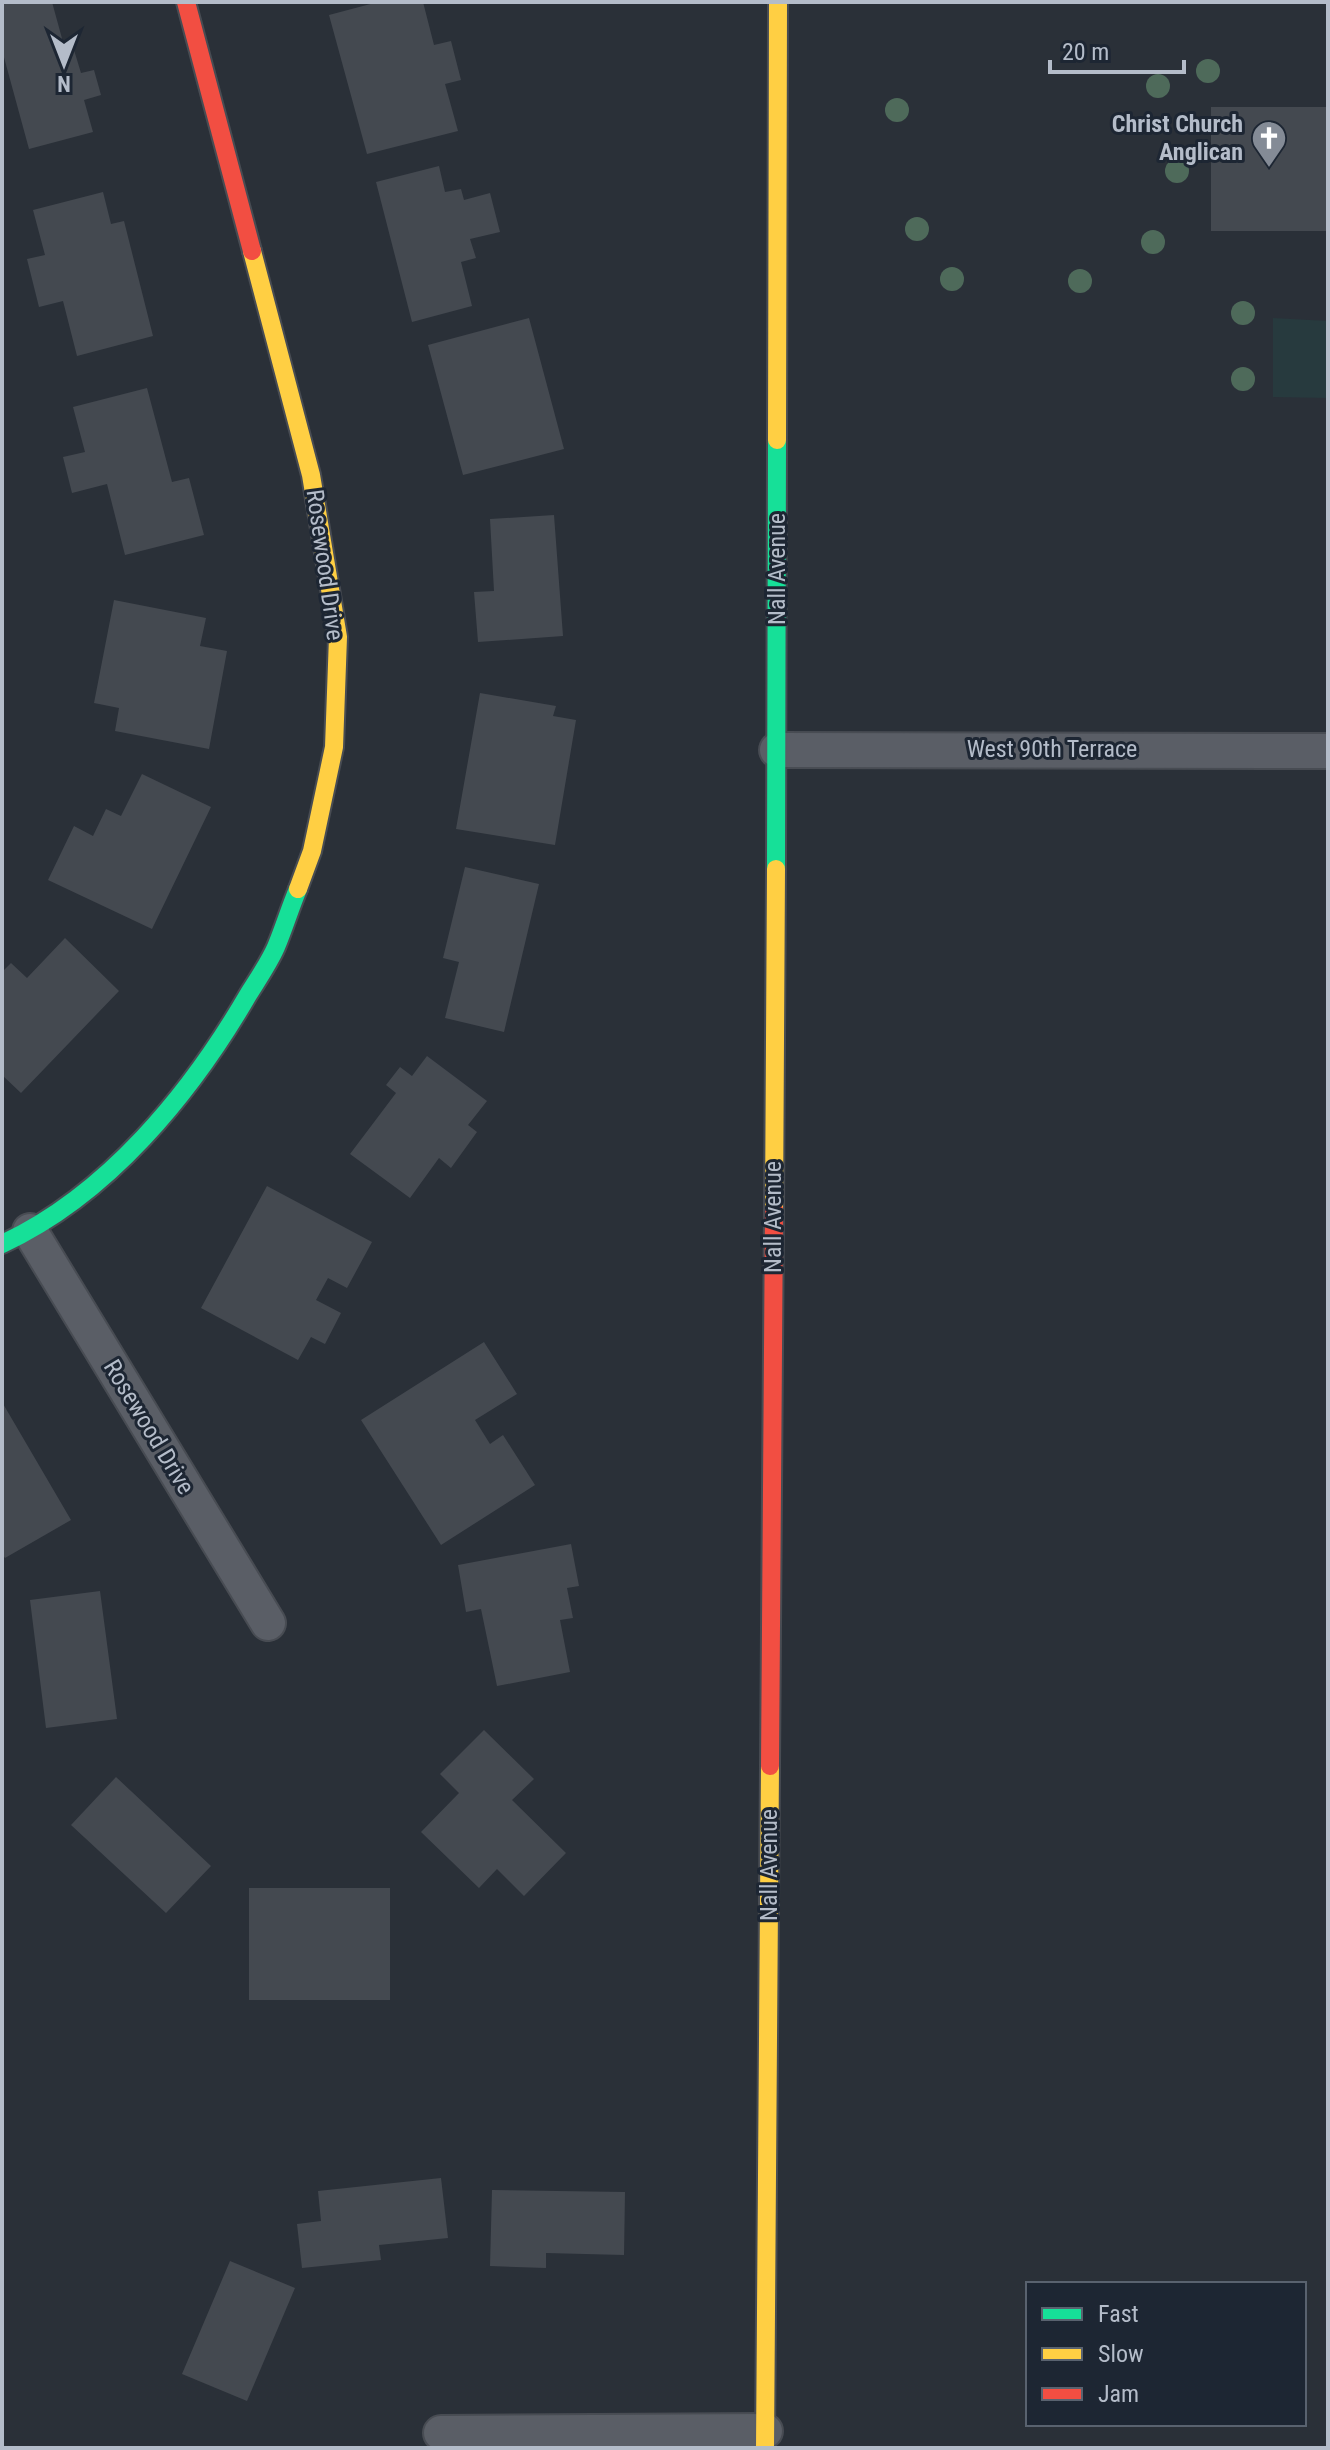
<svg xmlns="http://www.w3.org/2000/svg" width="1330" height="2450" viewBox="0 0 1330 2450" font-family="'Roboto Condensed',sans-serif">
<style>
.green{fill:#273a3e}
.building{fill:#444950}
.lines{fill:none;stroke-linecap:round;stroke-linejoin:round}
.street-casing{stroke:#484c53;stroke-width:38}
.fast-casing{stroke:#484c53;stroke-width:22}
.slow-casing{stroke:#484c53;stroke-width:22}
.jam-casing{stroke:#484c53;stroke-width:22}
.street{stroke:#5a5e66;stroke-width:34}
.fast{stroke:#16e098;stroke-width:18}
.slow{stroke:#ffcf43;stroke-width:18}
.jam{stroke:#f24e42;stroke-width:18}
.tree{fill:#4e6a5a}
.labels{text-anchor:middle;stroke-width:6;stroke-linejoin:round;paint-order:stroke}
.poi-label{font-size:24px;font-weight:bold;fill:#b4bcc9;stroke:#1d2633;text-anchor:end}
.street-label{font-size:24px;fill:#b4bcc9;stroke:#1d2633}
</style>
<rect width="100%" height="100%" fill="#2a3038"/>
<path class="green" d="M1273 318 1328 321V398L1273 397Z"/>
<path class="building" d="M7 2H52L66 53 74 50 81 73 94 70 101 95 84 100 93 132 29 149 2 50V3Z
M378 2H423L434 45 451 41 461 80 445 84 458 131 367 154 329 15Z
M1211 107H1328V231H1211Z
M439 166 445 192 461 189 464 200 490 193 500 232 470 239 476 258 461 262 472 306 412 322 376 182Z
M103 192 111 224 124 221 153 336 77 356 63 301 39 307 27 259 45 255 33 210Z
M529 318 564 449 463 475 428 345Z
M147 388 172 482 189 478 204 535 125 555 107 484 72 493 63 457 85 452 73 407Z
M554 515 563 636 478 642 474 592 494 591 490 519Z
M114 600 206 618 200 646 227 651 209 749 115 731 119 708 94 703Z
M480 693 556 706 553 716 576 720 555 845 456 829Z
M142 774 211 807 152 929 48 880 74 826 93 836 106 809 121 816Z
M465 867 539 884 504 1032 445 1018 459 962 443 958Z
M65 938 119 991 21 1093 2 1075V972L11 963 27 978Z
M427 1056 487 1101 468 1125 477 1132 451 1168 439 1158 410 1198 350 1154 396 1093 386 1085 400 1067 412 1076Z
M267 1186 372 1242 347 1288 328 1278 316 1300 341 1313 325 1344 311 1337 298 1360 201 1308Z
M484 1342 517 1394 475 1420 490 1444 503 1435 535 1485 441 1545 361 1420Z
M2 1402 71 1520 5 1558 2 1554Z
M571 1544 579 1586 567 1588 573 1618 560 1620 570 1672 497 1686 481 1609 466 1612 458 1565Z
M100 1591 117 1719 46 1728 30 1600Z
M484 1730 534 1779 512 1800 566 1853 524 1896 497 1869 479 1888 421 1832 459 1793 440 1774Z
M116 1777 211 1866 166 1913 71 1825Z
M249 1888H390V2000H249Z
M441 2178 448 2238 379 2245 381 2260 302 2268 297 2224 321 2221 318 2191Z
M492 2190 625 2192 624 2255 546 2253V2268L490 2266Z
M230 2261 295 2288 247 2401 182 2374Z"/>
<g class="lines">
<g class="street-casing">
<path id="street" d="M777 750 1328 751
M30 1231 268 1623
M441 2433 765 2431"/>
</g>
<g class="fast-casing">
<path id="fast" d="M776 869 777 440
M2 1244C108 1195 191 1093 248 995 258 979 269 963 276 947 284 928 290 908 298 889"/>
</g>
<g class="slow-casing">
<path id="slow" d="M252 251 311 475 338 637 334 747 312 851 298 889
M777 440 778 2
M774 1210 776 869
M765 2448 770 1766"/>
</g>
<g class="jam-casing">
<path id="jam" d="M186 2 252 251
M770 1766 774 1210"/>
</g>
<use href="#street" class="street"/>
<use href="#fast" class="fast"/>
<use href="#slow" class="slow"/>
<use href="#jam" class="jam"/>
</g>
<g class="tree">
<circle cx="1208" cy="71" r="12"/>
<circle cx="1158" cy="86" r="12"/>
<circle cx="897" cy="110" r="12"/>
<circle cx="1177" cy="171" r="12"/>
<circle cx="917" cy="229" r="12"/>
<circle cx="1153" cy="242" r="12"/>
<circle cx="952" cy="279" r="12"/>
<circle cx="1080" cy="281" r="12"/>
<circle cx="1243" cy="313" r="12"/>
<circle cx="1243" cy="379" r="12"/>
</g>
<defs>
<g id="church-pin" transform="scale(1.8)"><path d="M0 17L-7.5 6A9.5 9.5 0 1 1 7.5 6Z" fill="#848b96" stroke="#1d2633"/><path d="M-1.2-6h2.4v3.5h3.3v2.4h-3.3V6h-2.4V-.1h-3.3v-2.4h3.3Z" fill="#fff"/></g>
</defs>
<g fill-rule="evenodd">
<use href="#church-pin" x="1269" y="138"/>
</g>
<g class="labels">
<g class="poi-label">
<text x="1243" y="132">Christ Church<tspan x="1243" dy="28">Anglican</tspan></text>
</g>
<g class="street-label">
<text transform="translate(325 565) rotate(82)" y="8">Rosewood Drive</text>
<text transform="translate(777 569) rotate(-90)" y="8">Nall Avenue</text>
<text x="1052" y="757">West 90th Terrace</text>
<text transform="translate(773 1217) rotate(-90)" y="8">Nall Avenue</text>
<text transform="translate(149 1427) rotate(59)" y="8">Rosewood Drive</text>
<text transform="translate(769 1865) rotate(-90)" y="8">Nall Avenue</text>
</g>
</g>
<rect width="1330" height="2450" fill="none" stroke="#b4bcc9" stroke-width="8"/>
<rect x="1026" y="2282" width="280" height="144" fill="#1d2633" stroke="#59626f" stroke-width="2"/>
<rect x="1042" y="2308" width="40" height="12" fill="#16e098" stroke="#59626f" stroke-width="2"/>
<text x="1098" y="2322" font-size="24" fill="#b4bcc9">Fast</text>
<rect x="1042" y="2348" width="40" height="12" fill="#ffcf43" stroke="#59626f" stroke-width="2"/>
<text x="1098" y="2362" font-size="24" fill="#b4bcc9">Slow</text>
<rect x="1042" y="2388" width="40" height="12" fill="#f24e42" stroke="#59626f" stroke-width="2"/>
<text x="1098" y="2402" font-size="24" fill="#b4bcc9">Jam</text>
<g transform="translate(64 64) rotate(180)" stroke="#1d2633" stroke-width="6" paint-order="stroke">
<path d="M0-6L14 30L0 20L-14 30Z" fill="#b4bcc9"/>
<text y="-12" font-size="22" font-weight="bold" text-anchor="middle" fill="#b4bcc9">N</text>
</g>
<path d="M1050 60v12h134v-12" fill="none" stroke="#b4bcc9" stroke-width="4"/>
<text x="1062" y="60" font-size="24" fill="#b4bcc9" stroke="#1d2633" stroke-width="6" paint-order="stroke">20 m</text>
</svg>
